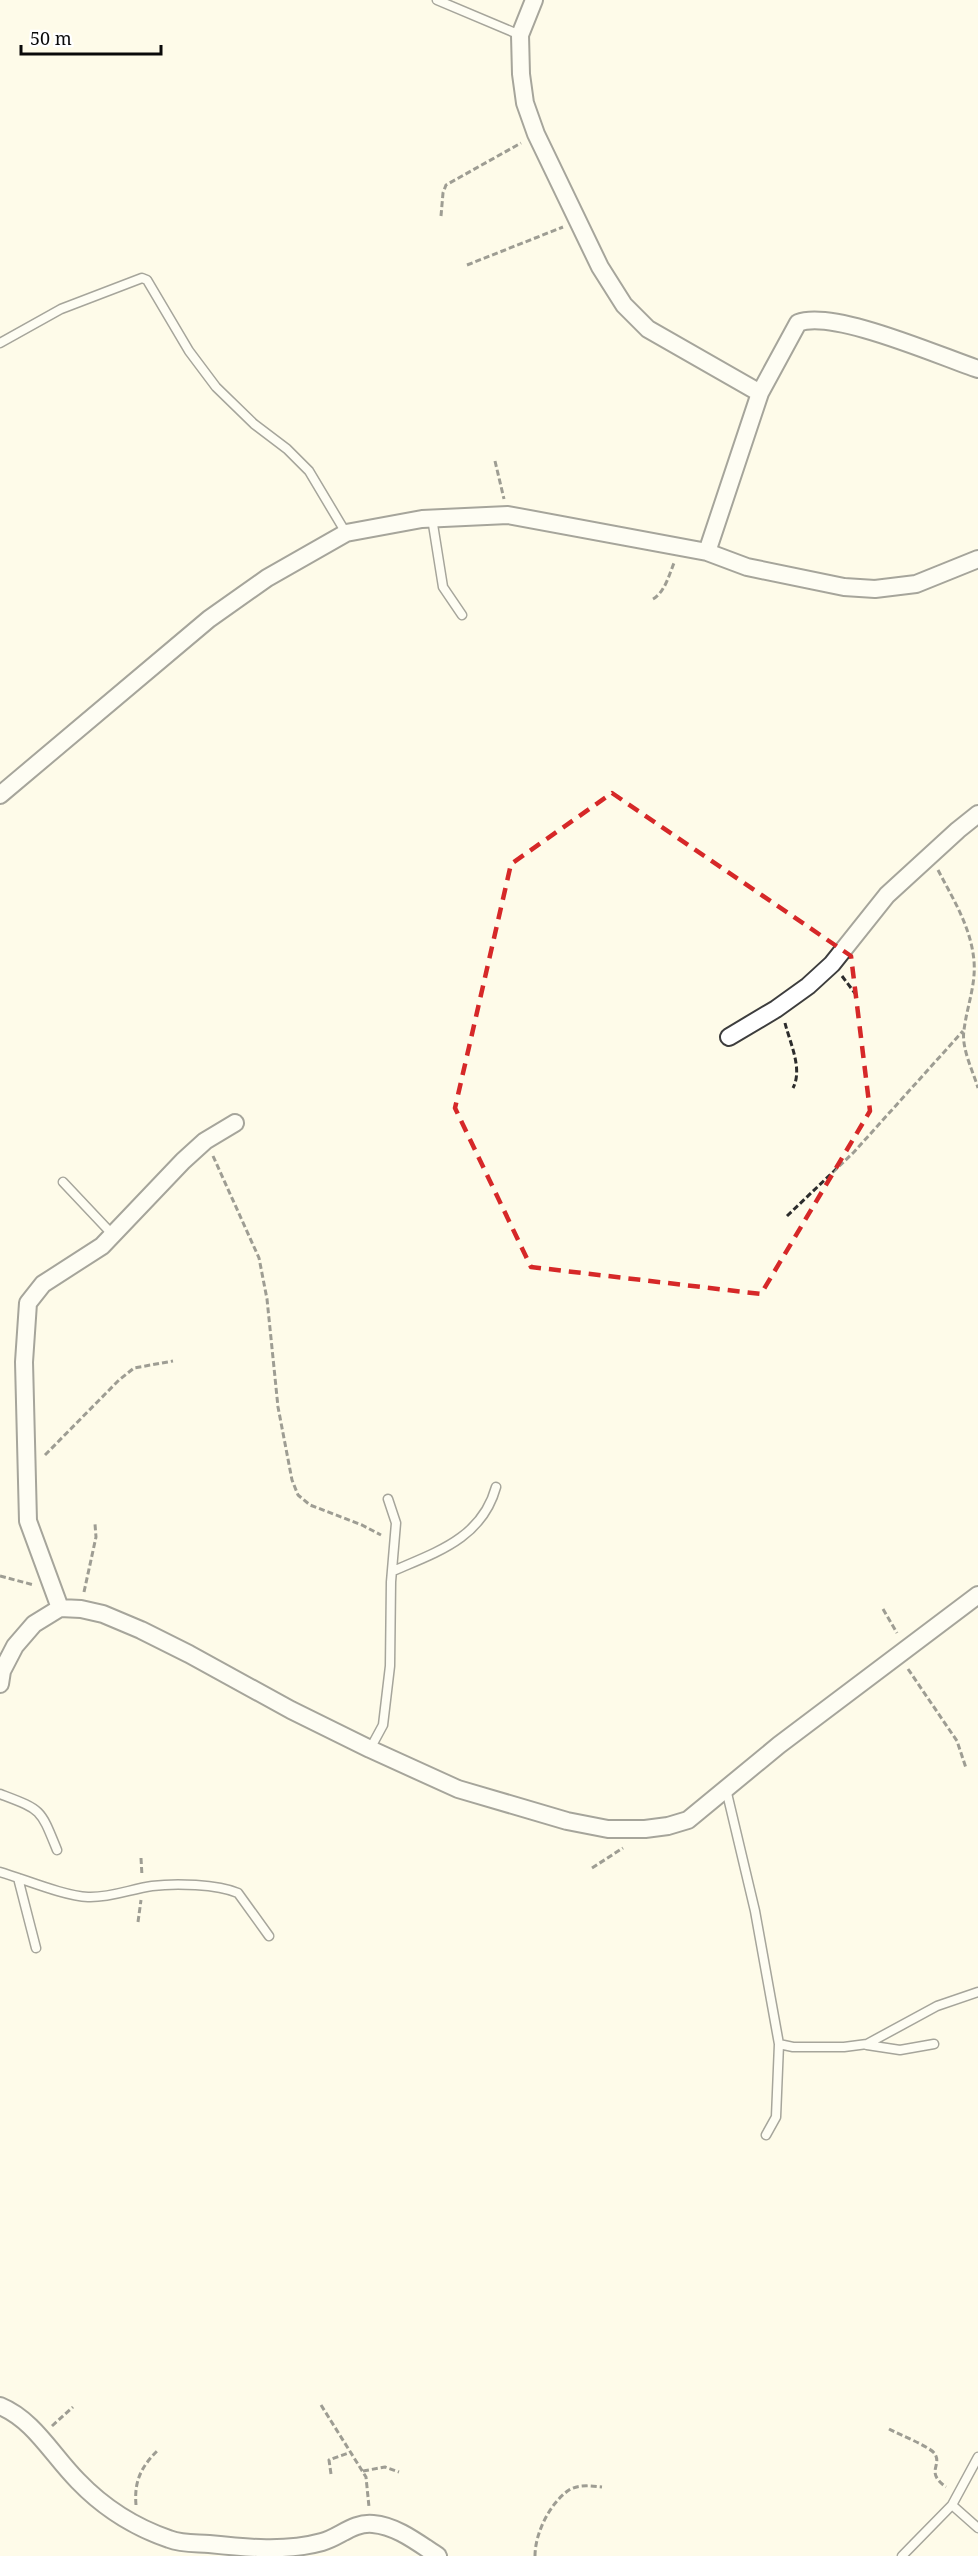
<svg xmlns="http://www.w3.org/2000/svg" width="978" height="2556" viewBox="0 0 978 2556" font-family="'Noto Serif',serif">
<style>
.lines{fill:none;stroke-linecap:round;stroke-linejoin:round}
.lane-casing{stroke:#3d3d3d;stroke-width:11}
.street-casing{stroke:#3d3d3d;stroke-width:20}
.path{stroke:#2c2c2c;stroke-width:3;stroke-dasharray:6 3;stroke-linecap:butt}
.lane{stroke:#fff;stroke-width:8}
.street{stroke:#fff;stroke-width:16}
.marked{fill:none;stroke:#d62828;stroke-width:4.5;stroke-dasharray:12 8;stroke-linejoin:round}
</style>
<rect width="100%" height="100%" fill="#fefbe9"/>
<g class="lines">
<g class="lane-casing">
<path id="lane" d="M437 0 520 35
M0 343 61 309 142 278 147 280 189 351 216 387 254 424 287 449 309 471 346 533
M432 518 443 587 462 615
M63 1182 113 1235
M393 1571C437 1552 482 1538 496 1487
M370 1749 383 1725 390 1666 391 1582 396 1523 388 1499
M726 1789 755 1911 779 2044 793 2047H844L867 2044 937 2006 978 1992
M0 1794C42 1810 40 1808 57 1850
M0 1872C24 1879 64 1896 88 1897 110 1898 131 1889 152 1886 175 1883 217 1884 238 1893L269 1936
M18 1878 36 1948
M867 2045 900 2050 934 2044
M766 2135 776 2117 779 2044
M952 2505 978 2528
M902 2556 952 2505 978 2457"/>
</g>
<g class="street-casing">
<path id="street" d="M534 0 520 35 521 74 525 103 536 134 600 267 624 305 648 329 760 393 707 552
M760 393 798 323C833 309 939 356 978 369
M0 795 209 619 267 578 346 533 422 519 508 515 707 552 747 567 844 587 875 589 916 584 978 559
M729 1037 776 1009 808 986 832 964 887 895 958 830 978 814
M60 1608 28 1521 24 1362 28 1303 43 1284 102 1246 183 1161 205 1141 235 1123
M0 1684 2 1671 15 1646 34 1624 60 1608 81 1609 103 1614 141 1630 189 1654 291 1710 370 1749 458 1789 567 1821 608 1829H645L668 1826 688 1820 779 1745 978 1595
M0 2406C34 2420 52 2455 78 2481 103 2507 134 2527 169 2539 182 2544 195 2543 209 2544 247 2548 286 2552 322 2542 340 2537 353 2522 373 2524 397 2526 418 2543 438 2556"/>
</g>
<path class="path" d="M441 216 443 193 446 185 521 143
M467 265 563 227
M495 461 504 499
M653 599C665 592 669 575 674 563
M938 870C953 899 971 927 974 961 976 985 967 1006 964 1030 961 1048 973 1071 978 1088
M842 976 857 996
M785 1023C790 1043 803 1069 793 1088
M213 1156 259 1258 267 1299 278 1407 292 1480 298 1495 310 1505 362 1525 381 1535
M787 1216 854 1152 963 1031
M45 1455 119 1380 134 1368 173 1361
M0 1576 34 1585
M84 1592 96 1537 95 1524
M883 1609 897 1633
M908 1669 957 1741 966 1768
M141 1858 142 1876
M592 1868 623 1848
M138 1922 141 1900
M321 2405 366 2477 369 2507
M52 2426 73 2407
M889 2429C898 2434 931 2447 935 2454 942 2466 925 2472 946 2487
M363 2471 385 2467 399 2472
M331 2474 329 2460 351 2452
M136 2505C134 2481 141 2467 158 2450
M535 2556C535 2533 550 2503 569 2490 579 2484 591 2486 602 2487"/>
<use href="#lane" class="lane"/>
<use href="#street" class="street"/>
</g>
<path d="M0 0H978V2556H0ZM612 793 851 956 870 1111 761 1294 531 1267 455 1108 511 864Z" fill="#fefbe9" fill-opacity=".55" fill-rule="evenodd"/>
<path class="marked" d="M612 793 851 956 870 1111 761 1294 531 1267 455 1108 511 864Z"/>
<path d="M21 45v9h140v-9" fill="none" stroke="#0a0a0a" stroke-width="3"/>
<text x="30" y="45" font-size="18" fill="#0a0a0a" stroke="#ffffff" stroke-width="4.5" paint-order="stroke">50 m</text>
</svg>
